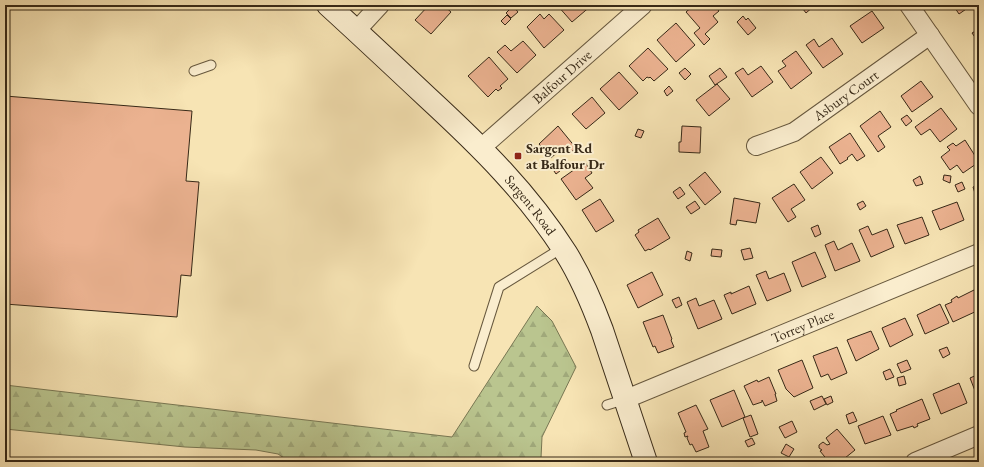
<svg xmlns="http://www.w3.org/2000/svg" width="984" height="467" viewBox="0 0 984 467" font-family="'EB Garamond',serif">
<style>
.forest{fill:url(#forest-firs);stroke:#787753}
.building{fill:#ebb290;stroke:#372917}
.lines{fill:none;stroke-linecap:round;stroke-linejoin:round}
.service-casing{stroke:#67583e;stroke-width:11}
.minor-casing{stroke:#67583e;stroke-width:20}
.secondary-casing{stroke:#372917;stroke-width:24}
.service{stroke:#faedce;stroke-width:9}
.minor{stroke:#faedce;stroke-width:18}
.secondary{stroke:#faedce;stroke-width:22}
.poi-dot{fill:#8f2418;stroke:#faedce;stroke-width:1.5}
.labels{text-anchor:middle;stroke-width:4;stroke-linejoin:round;paint-order:stroke}
.street-label{font-size:14px;fill:#372917;stroke:#faedce}
.poi-label{font-size:14px;font-weight:bold;fill:#372917;stroke:#faedce;text-anchor:start}
</style>
<defs>
<pattern id="forest-firs" width="22" height="20" patternUnits="userSpaceOnUse"><rect width="22" height="20" fill="#bac58f"/><path d="M5 1l3.5 6h-7zM16 11l3.5 6h-7z" fill="#a0a97b"/></pattern>
</defs>
<rect width="100%" height="100%" fill="#f7e4b4"/>
<filter id="stains"><feTurbulence type="fractalNoise" baseFrequency=".005" numOctaves="4"/><feColorMatrix values="0 0 0 0 .2 0 0 0 0 .09 0 0 0 0 .02 0 0 0 .5 -.17"/></filter>
<radialGradient id="worn" r=".72"><stop offset=".6" stop-color="#630" stop-opacity="0"/><stop offset="1" stop-color="#630" stop-opacity=".3"/></radialGradient>
<path class="forest" d="M537 306 552 321 576 367 542 437 541 458 533 462H290L278 454 256 450 185 447 5 429V385L452 437Z"/>
<path class="building" d="M429 5H443L451 12 431 34 415 20Z
M557 5H592L572 22Z
M694 5H714L719 11 713 16 718 22 705 34 710 39 704 45 694 33 700 28 686 12Z
M800 5H813L814 6 806 13Z
M953 5H972L959 14Z
M513 6 518 12 511 18 506 13Z
M872 11 884 28 862 43 850 26Z
M540 14 544 19 549 14 564 30 544 48 527 27Z
M507 15 511 19 505 25 501 21Z
M743 16 746 20 748 18 756 28 748 35 737 22Z
M676 23 695 45 676 62 657 40Z
M979 29V43L972 33Z
M832 38 843 54 823 68 806 45 814 39 819 47Z
M523 41 536 55 517 73 497 52 505 45 511 51Z
M648 48 668 69 654 81 650 77 649 78 647 77 643 81 629 66Z
M796 51 812 73 791 89 778 71 786 66 782 61Z
M489 57 508 79 500 86 502 88 498 91 496 89 488 97 468 76Z
M761 66 773 82 752 97 735 73 743 68 748 75Z
M685 68 691 74 685 80 679 73Z
M720 68 727 77 715 85 709 76Z
M619 72 638 93 619 110 600 89Z
M921 81 933 97 912 112 901 96Z
M717 84 730 99 709 116 696 100Z
M669 86 673 91 667 96 664 91Z
M5 96 192 111 186 181 199 182 191 276 181 275 177 317 5 304Z
M592 97 605 113 586 129 572 114Z
M941 108 957 129 940 142 930 129 921 135 915 127Z
M880 111 891 127 878 136 885 147 878 152 860 126Z
M907 115 912 121 906 126 901 119Z
M558 126 576 148 569 154 563 147 551 158 539 144Z
M682 126 701 127 700 153 679 152V142H681Z
M638 129 644 131 641 138 635 136Z
M850 133 865 156 857 161 852 154 847 158 848 159 840 164 829 147Z
M965 140 979 162 963 173 957 165 950 170 941 157 950 150 947 147 953 143 956 146Z
M821 157 833 173 812 189 800 172Z
M560 161 565 167 556 174 552 168Z
M585 162 592 173 585 178 593 188 576 200 561 179Z
M705 172 721 192 705 205 689 185Z
M944 175 951 176 950 183 943 180Z
M920 176 923 184 916 186 913 180Z
M962 182 965 189 958 192 955 185Z
M794 184 805 200 791 209 796 217 788 222 772 198Z
M979 184V206L973 187Z
M680 187 685 194 678 199 673 192Z
M734 198 760 203 756 223 737 220 736 225 730 224Z
M600 199 614 221 596 232 582 210Z
M695 201 700 208 691 214 686 207Z
M863 201 866 206 860 210 857 204Z
M957 202 964 220 940 230 932 211Z
M922 217 929 235 905 244 897 225Z
M658 218 670 238 650 250 649 249 645 251 635 235 639 232 638 230Z
M818 225 821 234 815 237 811 228Z
M868 226 872 235 887 229 894 247 871 257 859 230Z
M834 241 838 250 852 243 860 261 835 271 825 245Z
M750 248 753 258 744 260 741 250Z
M712 249 722 250 721 257 711 256Z
M687 251 692 253 690 261 685 259Z
M815 252 826 277 802 287 792 262Z
M766 271 769 279 784 273 791 291 767 301 756 275Z
M652 272 663 295 638 308 627 285Z
M749 286 756 304 732 314 724 295 731 292V294Z
M974 290 979 300V310L953 322 945 305 952 302 951 300 957 296 958 298Z
M679 297 682 305 676 308 672 300Z
M696 298 699 306 714 300 722 319 698 329 687 302Z
M940 304 949 323 925 334 917 315Z
M663 315 672 339 671 340 674 347 658 353 655 346 653 347 643 322Z
M905 318 913 335 890 347 882 328Z
M871 331 879 349 856 361 847 340Z
M837 347 847 373 831 380 828 374 821 377 813 356Z
M947 347 950 354 943 358 939 350Z
M802 360 813 388 794 397 786 389 778 370Z
M907 360 911 369 901 373 897 364Z
M890 369 894 377 886 380 883 372Z
M979 374V395L977 396 970 378Z
M904 376 906 384 899 386 897 378Z
M769 377 776 394H775L777 401 765 406 762 400V402L753 405 744 386 757 380 758 382Z
M959 383 967 403 941 414 933 394Z
M734 390 745 417 722 427 710 400Z
M822 396 826 404 814 410 810 401Z
M831 396 833 402 827 405 824 399Z
M922 399 930 419 917 424 918 426 914 428 913 426 897 431 890 414 897 411 896 410Z
M696 405 708 429 703 431 709 447 696 452 692 444 690 445 687 438 688 436 685 437 684 433 686 432 678 413Z
M853 412 857 421 849 424 846 415Z
M751 415 758 434 750 437 743 418Z
M883 416 891 435 865 444 858 426Z
M792 421 797 432 785 438 779 427Z
M837 429 855 450 840 462 839 460 837 462H829L820 451 822 450 819 448V445L823 442 827 445 830 444 826 438Z
M752 438 755 444 748 447 745 441Z
M786 444 794 449 789 457 781 453Z"/>
<g class="lines">
<g class="service-casing">
<path id="service" d="M194 71 211 65
M474 366 499 287 562 248
M607 405 626 399"/>
</g>
<g class="minor-casing">
<g id="minor">
<path d="M909 5 979 106"/>
<path d="M356 31 380 5"/>
<path id="s1" d="M756 146 794 132 930 35"/>
<path id="s2" d="M481 148 643 5"/>
<path id="s3" d="M626 399 979 253"/>
<path d="M915 462 979 435"/>
</g>
</g>
<g class="secondary-casing">
<g id="secondary">
<path id="s4" d="M328 5C362 36 395 67 428 98 480 146 528 193 566 253 581 277 592 303 602 330L646 462"/>
</g>
</g>
<use href="#service" class="service"/>
<use href="#minor" class="minor"/>
<use href="#secondary" class="secondary"/>
</g>
<rect class="poi-dot" x="514" y="152" width="8" height="8" rx="2"/>
<g class="labels">
<g class="street-label">
<text dy="5" stroke="none"><textPath href="#s2" startOffset="108">Balfour Drive</textPath></text>
<text dy="5" stroke="none"><textPath href="#s1" startOffset="104">Asbury Court</textPath></text>
<text dy="5" stroke="none"><textPath href="#s4" startOffset="285">Sargent Road</textPath></text>
<text dy="5" stroke="none"><textPath href="#s3" startOffset="191">Torrey Place</textPath></text>
</g>
<g class="poi-label">
<text x="526" y="153">Sargent Rd<tspan x="526" dy="16">at Balfour Dr</tspan></text>
</g>
</g>
<rect width="984" height="467" fill="none" stroke="#f7e4b4" stroke-width="20"/>
<rect x="6" y="6" width="972" height="455" fill="none" stroke="#372917" stroke-width="2"/>
<rect x="10" y="10" width="964" height="447" fill="none" stroke="#372917"/>
<rect width="100%" height="100%" filter="url(#stains)"/>
<rect width="100%" height="100%" fill="url(#worn)"/>
</svg>
